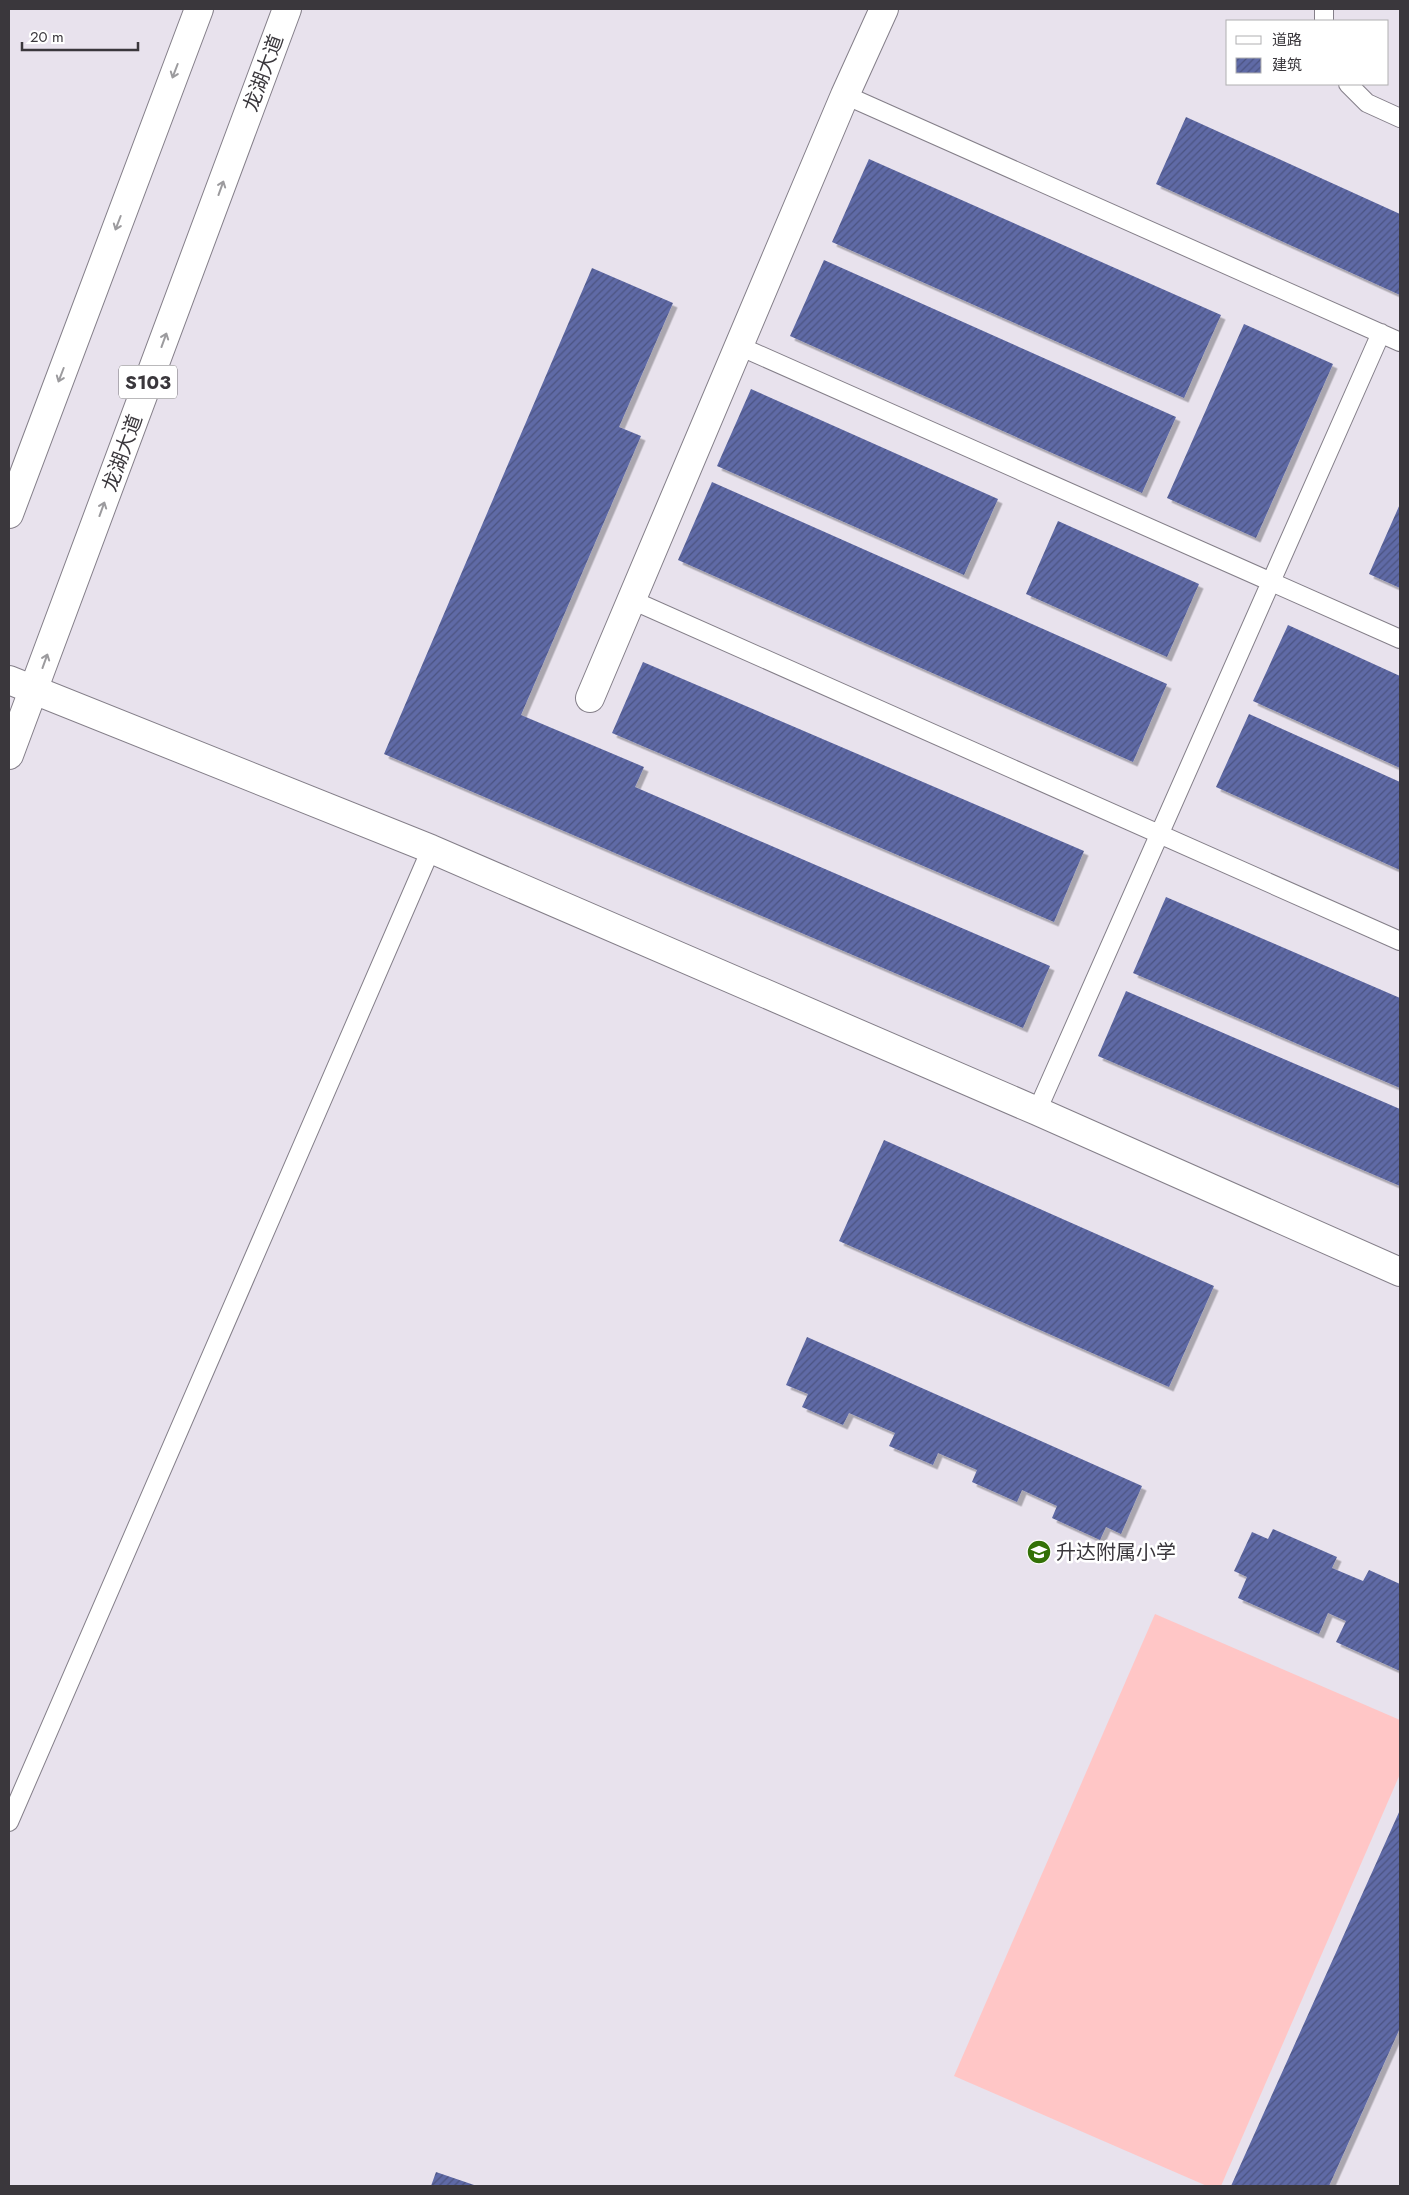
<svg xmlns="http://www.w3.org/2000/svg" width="1409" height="2195" viewBox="0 0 1409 2195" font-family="Jost,'Noto Sans SC',sans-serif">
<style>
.garden{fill:#ffc6c6}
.building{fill:url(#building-hatch);filter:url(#shadow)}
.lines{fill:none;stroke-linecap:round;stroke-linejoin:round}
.service-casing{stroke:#847f89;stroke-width:20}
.minor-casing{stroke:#847f89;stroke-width:30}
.trunk-casing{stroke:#847f89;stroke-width:30}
.service{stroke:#fff;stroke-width:18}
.minor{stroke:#fff;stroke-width:28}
.trunk{stroke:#fff;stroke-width:28}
.oneway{stroke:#9c9b9e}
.labels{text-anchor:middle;stroke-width:5;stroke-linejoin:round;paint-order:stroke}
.shield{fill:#fff;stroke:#757376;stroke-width:1}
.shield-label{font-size:19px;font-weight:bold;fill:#3a373c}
.street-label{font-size:20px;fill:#3a373c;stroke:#fff}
.poi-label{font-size:20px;fill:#3a373c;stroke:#fff;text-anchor:start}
</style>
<defs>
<pattern id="building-hatch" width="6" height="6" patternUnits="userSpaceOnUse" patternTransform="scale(1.25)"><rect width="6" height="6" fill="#5f6aa6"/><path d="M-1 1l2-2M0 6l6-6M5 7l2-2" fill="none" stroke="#4c5481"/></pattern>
<filter id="shadow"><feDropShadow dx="4.5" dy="4.5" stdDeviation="0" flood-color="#0004"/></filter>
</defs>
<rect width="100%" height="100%" fill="#e8e2ed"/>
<path class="garden" d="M1155 1614 1400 1720V1774L1221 2186H1207L954 2076Z"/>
<path class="building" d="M1186 117 1400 214V295L1156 184Z
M869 159 1221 315 1184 398 832 242Z
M824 260 1176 417 1142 493 790 336Z
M592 268 673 303 619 427 641 436 521 715 644 767 635 787 1050 966 1023 1028 384 754Z
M1244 324 1333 364 1256 538 1167 498Z
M751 389 998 499 964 575 717 466Z
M712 482 1167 684 1133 762 678 560Z
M1400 504V588L1369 574Z
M1058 521 1199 584 1167 657 1026 594Z
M1288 625 1400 676V768L1253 701Z
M643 662 1084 851 1054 922 612 733Z
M1249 714 1400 782V870L1216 787Z
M1166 897 1400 998V1088L1133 973Z
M1126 991 1400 1109V1186L1098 1056Z
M884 1140 1214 1286 1169 1387 839 1241Z
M807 1337 1142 1486 1121 1534 1106 1527 1100 1540 1052 1518 1057 1506 1022 1490 1017 1502 972 1482 977 1470 938 1453 933 1465 889 1446 895 1433 849 1413 843 1425 802 1407 808 1394 786 1385Z
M1273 1529 1337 1557 1332 1568 1363 1581 1369 1570 1400 1584V1671L1336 1642 1346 1621 1328 1613 1319 1634 1238 1598 1247 1577 1234 1571 1252 1532 1268 1539Z
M1400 1810V2028L1329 2186H1231Z
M436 2172 477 2186H431Z"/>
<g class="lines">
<g class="service-casing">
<path id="service" d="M1324 21V9
M1348 84 1367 103 1400 118
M845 95 1400 342
M739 346 1400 639
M632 600 1400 941
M1037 1111 1381 333
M9 1822 431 849"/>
</g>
<g class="minor-casing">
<path id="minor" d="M9 680 431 849 1037 1111 1400 1272
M590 698 845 95 884 9"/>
</g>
<g class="trunk-casing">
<path id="trunk" d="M9 514 199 9
M9 755 287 9"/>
</g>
<use href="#service" class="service"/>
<use href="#minor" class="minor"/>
<use href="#trunk" class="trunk"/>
</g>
<defs><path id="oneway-shaft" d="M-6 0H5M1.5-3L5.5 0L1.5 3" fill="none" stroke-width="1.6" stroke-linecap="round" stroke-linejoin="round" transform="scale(1.25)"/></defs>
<g class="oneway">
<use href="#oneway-shaft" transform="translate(175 71) rotate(111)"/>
<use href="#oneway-shaft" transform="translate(221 188) rotate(-70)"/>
<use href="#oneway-shaft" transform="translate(118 223) rotate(111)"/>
<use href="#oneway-shaft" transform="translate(164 340) rotate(-70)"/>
<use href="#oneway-shaft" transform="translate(61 375) rotate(111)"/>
<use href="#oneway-shaft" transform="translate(102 509) rotate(-70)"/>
<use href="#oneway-shaft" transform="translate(45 661) rotate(-70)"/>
</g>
<defs>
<g id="school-disc" transform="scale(1.25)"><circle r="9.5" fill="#337107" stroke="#fff"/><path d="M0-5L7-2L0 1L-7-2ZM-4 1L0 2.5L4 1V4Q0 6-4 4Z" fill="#fff"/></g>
</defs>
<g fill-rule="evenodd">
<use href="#school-disc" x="1039" y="1552"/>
</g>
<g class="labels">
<rect class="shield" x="119" y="365.5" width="58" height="33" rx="4"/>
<g class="shield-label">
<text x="148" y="389">S103</text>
</g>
<g class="street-label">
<text transform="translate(263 73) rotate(-70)" y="7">龙湖大道</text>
<text transform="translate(122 453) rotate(-70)" y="7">龙湖大道</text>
</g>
<g class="poi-label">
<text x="1056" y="1559">升达附属小学</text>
</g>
</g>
<rect width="1409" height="2195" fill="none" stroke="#3a373c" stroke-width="20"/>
<rect x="1226" y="20" width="162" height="65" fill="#ffffff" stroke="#b0afb1"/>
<rect x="1236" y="36" width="25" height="8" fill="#ffffff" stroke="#b0afb1"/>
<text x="1272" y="45" font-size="15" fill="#3a373c">道路</text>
<rect x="1236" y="58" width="25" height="15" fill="url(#building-hatch)" stroke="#b0afb1"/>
<text x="1272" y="70" font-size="15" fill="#3a373c">建筑</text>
<path d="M22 42v8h116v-8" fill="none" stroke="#3a373c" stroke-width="2.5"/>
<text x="30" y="42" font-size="15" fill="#3a373c" stroke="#ffffff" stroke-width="4" paint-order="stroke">20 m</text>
</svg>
